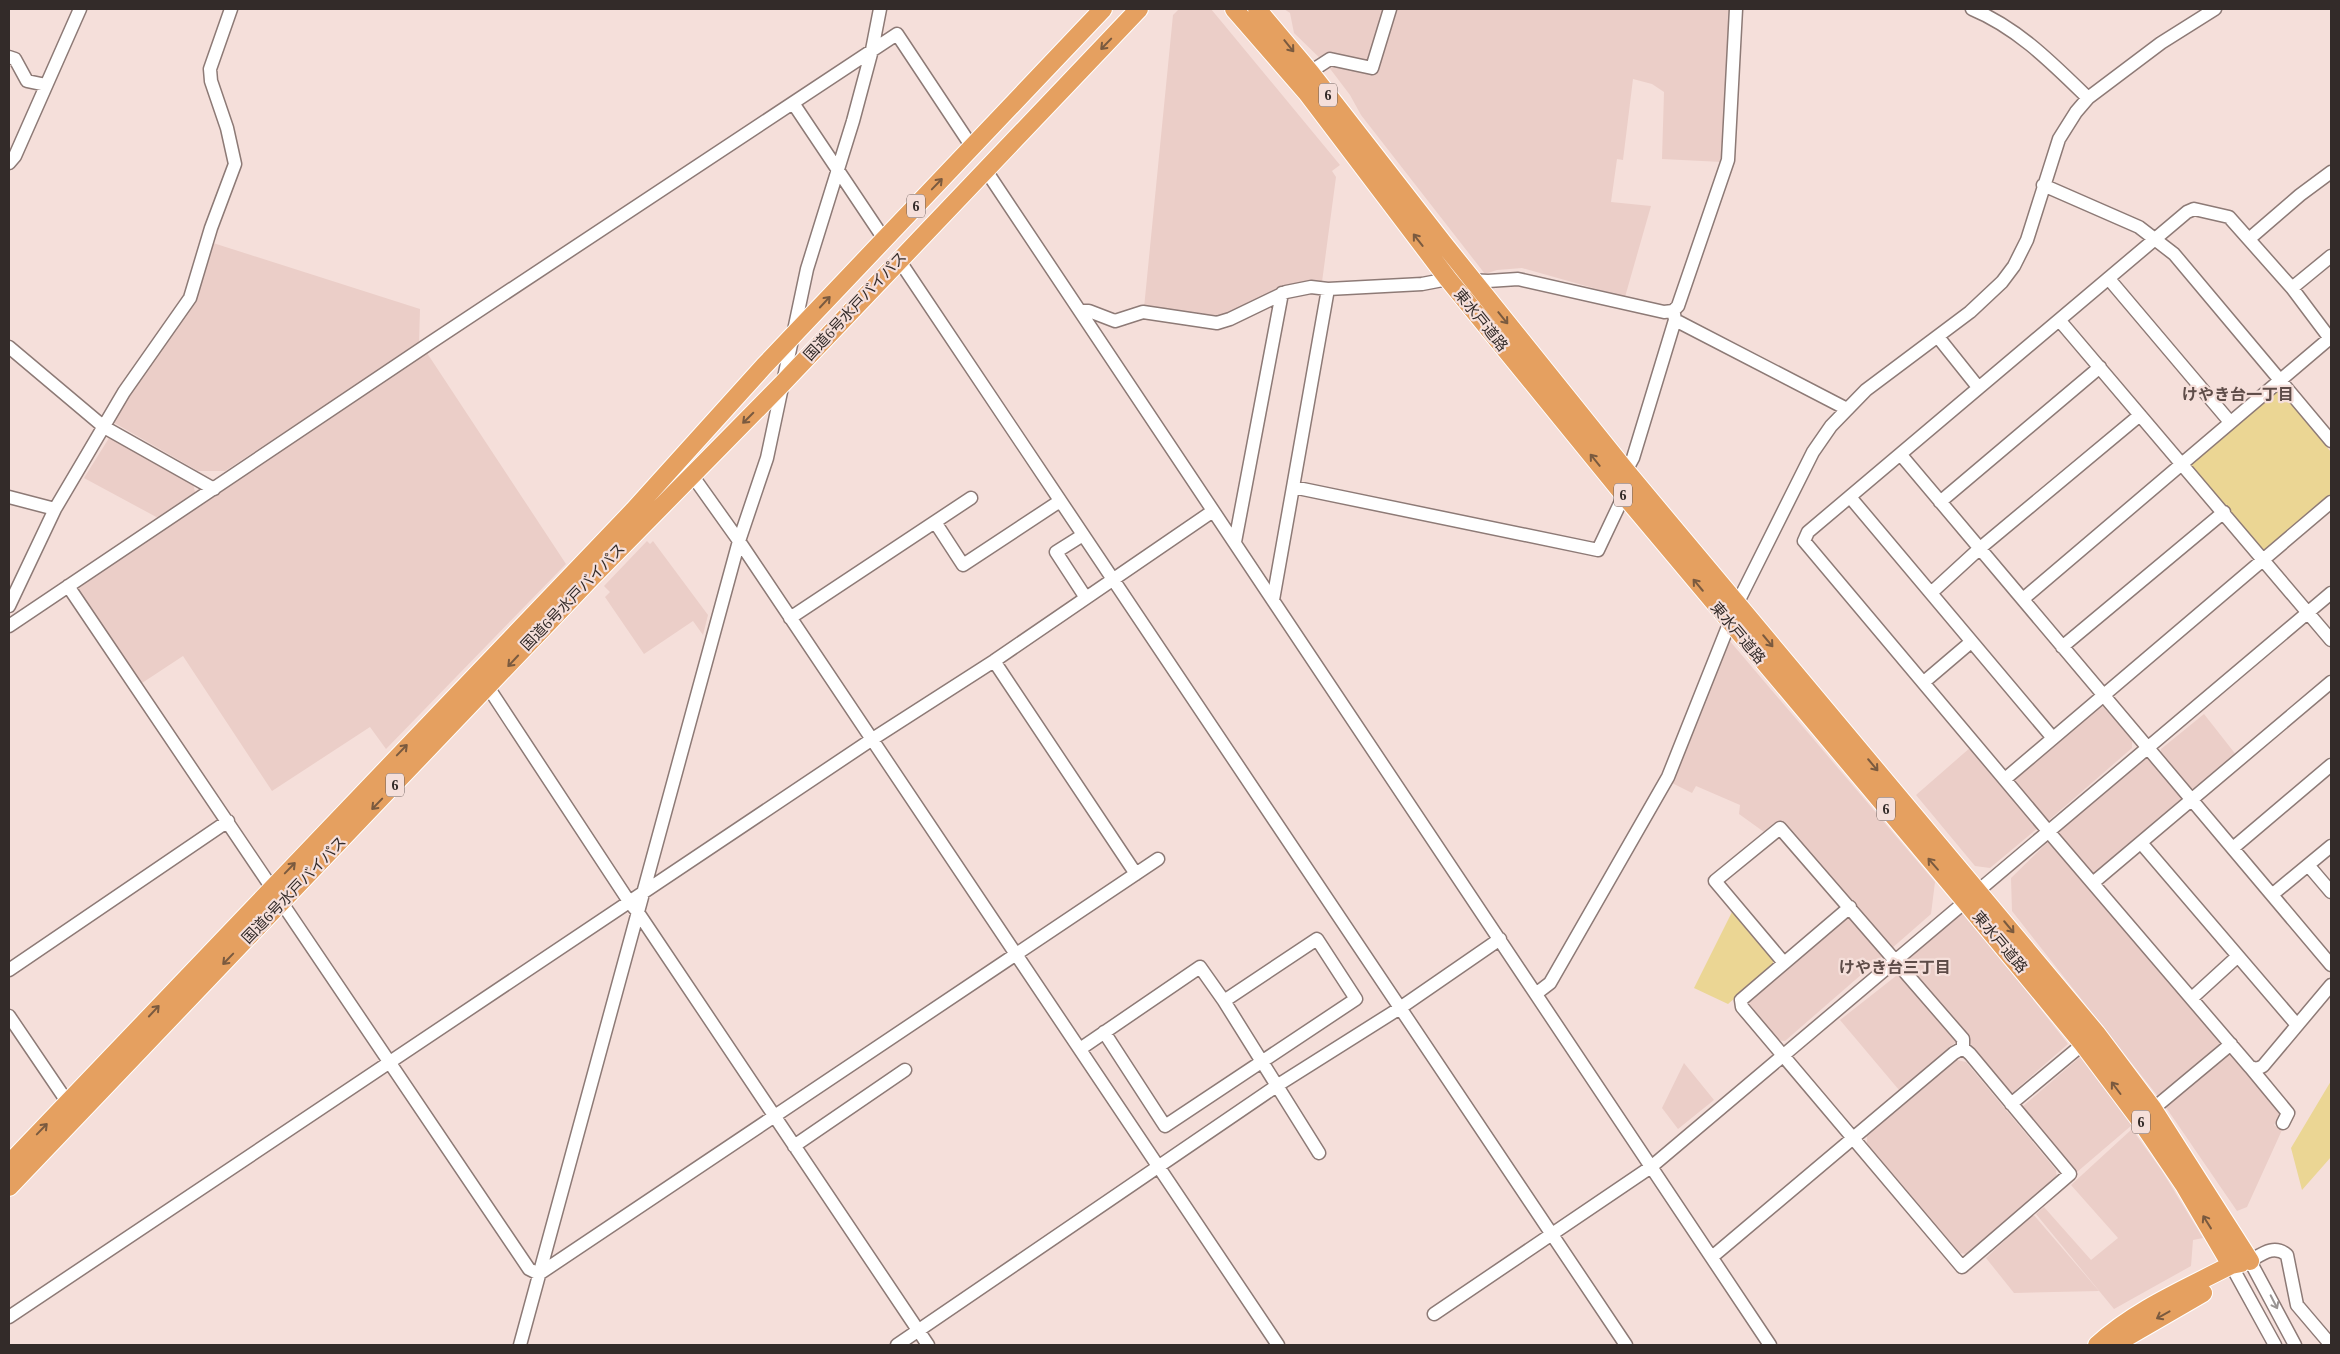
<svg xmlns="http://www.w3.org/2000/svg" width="2340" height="1354" viewBox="0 0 2340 1354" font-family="'Times New Roman','Noto Sans JP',serif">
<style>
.built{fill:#ebcec8}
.green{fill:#ebd694}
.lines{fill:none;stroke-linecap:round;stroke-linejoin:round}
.minor-casing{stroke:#8d7a76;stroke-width:15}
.highway-casing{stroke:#fff;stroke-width:20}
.minor{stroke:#fff;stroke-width:12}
.highway{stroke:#e5a060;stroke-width:18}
.oneway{stroke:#7a5a3f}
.oneway2{stroke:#999594}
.labels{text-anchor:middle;stroke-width:4.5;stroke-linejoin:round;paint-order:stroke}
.shield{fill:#f5dfda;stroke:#6d615e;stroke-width:1}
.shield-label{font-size:14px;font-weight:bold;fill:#332b29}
.street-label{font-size:15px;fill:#332b29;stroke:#f5dfda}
.neighbourhood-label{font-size:16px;font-weight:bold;fill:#5e4c48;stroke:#f5dfda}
</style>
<rect width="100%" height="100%" fill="#f5dfda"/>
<path class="built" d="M1179 9H1211L1340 165 1332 171 1336 177 1322 282 1275 290 1232 315 1208 319 1144 308 1173 15Z
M1284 9H1731L1722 162 1662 159 1664 92 1652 84 1633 79 1623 160 1617 159 1611 202 1651 206 1625 297 1522 268 1497 270 1485 274 1361 115 1350 95 1328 66 1294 33 1290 13Z
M210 242 420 309 419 344 225 471H198L111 421 195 298Z
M427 353 566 564 386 749 370 727 272 791 183 656 139 685 78 593V586Z
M109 438 193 483 196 497 160 519 84 478Z
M647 541 650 544 653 541 708 615 703 635 693 621 644 654 605 597 610 592 604 586Z
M1729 640 1935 882 1931 914 1891 949 1780 820 1764 832 1739 814 1740 805 1696 786 1692 793 1670 782Z
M2105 706 2132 739V748L2048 821 2013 780 2097 707Z
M2204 714 2237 756 2193 791 2188 790 2160 758 2161 749Z
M1971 747 2039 827 1990 868 1975 866 1916 795Z
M2146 756 2182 798 2093 874 2057 832Z
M2050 840 2224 1047 2160 1099 2012 911 2011 878Z
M1963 910 2068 1044 2011 1094 1905 962Z
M1851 915 1885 954 1785 1041 1776 1040 1750 1007 1749 1000Z
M1901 972 1957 1041 1899 1090 1840 1020Z
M2229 1051 2281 1112 2274 1125 2282 1130 2247 1207 2237 1211 2165 1106Z
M2080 1057 2132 1125 2077 1172 2022 1107Z
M1957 1060 1966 1062 2056 1170 2057 1178 1966 1254 1959 1253 1867 1144V1136Z
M1684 1063 1714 1100 1678 1129 1662 1108Z
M2132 1129 2162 1171 2203 1238 2193 1240 2191 1266 2114 1309 2036 1214 2044 1207 2091 1260 2118 1238 2071 1185Z
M2033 1214 2099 1291 2014 1293 1986 1258Z"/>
<path class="green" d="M2274 390 2281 392 2331 452V496L2267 550 2260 549 2192 469 2191 460Z
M1733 910 1773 958V965L1728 1004 1694 988Z
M2331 1081V1157L2302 1190 2291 1148Z"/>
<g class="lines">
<g class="minor-casing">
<path id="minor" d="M1972 9C2018 28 2053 64 2088 98
M9 57 15 59 27 81 46 85
M1310 72 1330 59 1372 68 1390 9
M793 103 884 239
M9 163 15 156 80 9
M985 169 1770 1345
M2043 185 2139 227 2174 254 2331 441
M2249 239 2300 195 2331 172
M899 260 1626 1345
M2109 279 2230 422
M2292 288 2331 256
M1081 311H1089L1115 321 1143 312 1217 323 1230 319 1286 292 1311 287 1328 289
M1675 320 1847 409
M2060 321 2331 640
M1938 337 1978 387
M2331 340 2292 288 2229 217 2194 209 2187 212 1808 532 1804 541 2048 831 2250 1067 2257 1069 2263 1066 2331 985
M9 347 104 427 214 489
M1901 455 2331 965
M1626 471 1633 458 1675 320 1674 314
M692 475 739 541 1278 1345
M1293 487 1328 289 1422 284 1448 279 1488 281 1518 279 1664 312 1673 311 1678 306 1728 160 1736 9
M9 497 55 509
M1850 497 2052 737
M1940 502 2100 367
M935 522 963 565 1060 501
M1083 535 1056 552 1086 598
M1235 542 1282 293
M68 586 529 1269 539 1274 1158 859
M1931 593 1979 549 2140 415
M2023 599 2330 338
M1273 600 1293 487 1598 550 1624 495
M9 606 55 509 81 465 124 392 190 298 211 228 235 164 227 128 211 81 210 69 231 9
M790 618 971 498
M9 626 430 343 897 34 972 147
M2062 647 2224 512
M994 661 1136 874
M1924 682 1971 642
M488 687 630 903 637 911 928 1345
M2005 779 2331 502
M2142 844 2297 1025
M2233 848 2331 765
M2308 865 2331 892
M2094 882 2331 682
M2273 894 2331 846
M1784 963 1715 881 1780 828 1963 1039V1048
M9 970 228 821
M1537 993 1550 983 1668 777 1737 604 1813 452 1831 426 1866 390 1970 312 2002 282 2014 266 2027 240 2059 139 2076 112 2088 98 2161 43 2215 9
M2192 998 2238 956
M9 1016 68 1103
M1104 1032 1165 1126 1356 999 1317 939 1224 1001
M1080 1049 1200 967 1224 1001 1319 1153
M2250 1067 2288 1113 2283 1123
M2011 1104 2083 1044
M2153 1109 2231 1044
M794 1146 905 1070
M1712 1257 1954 1053 1963 1048 1970 1054 2070 1174 1962 1267 1742 1007 1741 1000 1850 907
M2231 1265 2275 1345
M1434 1314 1651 1167 2331 593
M9 1317 871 740 994 661 1213 511
M520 1345 739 541 767 458 807 269 853 121 872 50 880 9
M897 1345 1278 1085 1400 1008 1500 939
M2295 1345 2250 1261C2262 1254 2274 1244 2287 1255L2297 1305 2331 1345"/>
</g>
<g class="highway-casing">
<path id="highway" d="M1234 9 1307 93 1448 279 1624 495 1965 901 2083 1044 2140 1120 2184 1185 2231 1265
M1257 9 1310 72 1443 243 1626 471 2096 1033 2153 1109 2250 1261
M9 1164 633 511 764 366 1103 9
M9 1187 592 577 782 384 1139 9
M2115 1344 2203 1293
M2097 1345C2135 1310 2185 1289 2231 1265L2241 1263"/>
</g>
<use href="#minor" class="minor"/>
<use href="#highway" class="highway"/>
</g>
<defs><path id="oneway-shaft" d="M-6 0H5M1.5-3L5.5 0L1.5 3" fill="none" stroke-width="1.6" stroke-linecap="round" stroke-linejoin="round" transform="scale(1.25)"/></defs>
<g class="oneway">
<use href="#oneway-shaft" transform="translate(1106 44) rotate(134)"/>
<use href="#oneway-shaft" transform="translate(1289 46) rotate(51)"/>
<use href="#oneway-shaft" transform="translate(937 184) rotate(-46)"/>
<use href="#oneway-shaft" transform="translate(1418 240) rotate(-128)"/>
<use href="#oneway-shaft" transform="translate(825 302) rotate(-47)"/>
<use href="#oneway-shaft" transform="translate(1503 318) rotate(51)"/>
<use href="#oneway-shaft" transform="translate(748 418) rotate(135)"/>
<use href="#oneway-shaft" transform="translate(1595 460) rotate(-129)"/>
<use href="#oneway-shaft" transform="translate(1698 585) rotate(-130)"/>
<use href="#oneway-shaft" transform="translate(1768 641) rotate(50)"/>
<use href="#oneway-shaft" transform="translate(513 661) rotate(133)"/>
<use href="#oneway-shaft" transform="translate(402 750) rotate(-46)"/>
<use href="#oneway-shaft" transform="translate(1873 765) rotate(50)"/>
<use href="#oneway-shaft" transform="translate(377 804) rotate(134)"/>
<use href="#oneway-shaft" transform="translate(1933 864) rotate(-131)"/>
<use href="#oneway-shaft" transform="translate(290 868) rotate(-46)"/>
<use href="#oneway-shaft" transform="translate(2009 927) rotate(50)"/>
<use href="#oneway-shaft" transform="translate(228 959) rotate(134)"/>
<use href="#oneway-shaft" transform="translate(154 1011) rotate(-47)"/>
<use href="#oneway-shaft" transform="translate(2116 1088) rotate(-127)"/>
<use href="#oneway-shaft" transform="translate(42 1129) rotate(-46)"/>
<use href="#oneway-shaft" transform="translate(2207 1222) rotate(-122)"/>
<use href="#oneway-shaft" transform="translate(2163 1315) rotate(151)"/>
</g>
<use class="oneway2" href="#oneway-shaft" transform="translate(2274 1302) rotate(63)"/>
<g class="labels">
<g class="shield">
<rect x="1319" y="83.5" width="18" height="23" rx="4"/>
<rect x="907" y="194.5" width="18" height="23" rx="4"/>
<rect x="1614" y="483.5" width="18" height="23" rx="4"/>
<rect x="386" y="773.5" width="18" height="23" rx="4"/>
<rect x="1877" y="797.5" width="18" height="23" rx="4"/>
<rect x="2132" y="1110.5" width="18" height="23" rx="4"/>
</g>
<g class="shield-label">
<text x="1328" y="100">6</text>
<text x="916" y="211">6</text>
<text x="1623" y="500">6</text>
<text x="395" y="790">6</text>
<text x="1886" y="814">6</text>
<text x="2141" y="1127">6</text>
</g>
<g class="street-label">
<text transform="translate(855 306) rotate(-47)" y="5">国道6号水戸バイパス</text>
<text transform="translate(1481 320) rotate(51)" y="5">東水戸道路</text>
<text transform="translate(573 597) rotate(-46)" y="5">国道6号水戸バイパス</text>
<text transform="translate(1738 633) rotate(50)" y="5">東水戸道路</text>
<text transform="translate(294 890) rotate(-46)" y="5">国道6号水戸バイパス</text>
<text transform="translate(2000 942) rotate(50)" y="5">東水戸道路</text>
</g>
<g class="neighbourhood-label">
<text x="2238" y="400">けやき台一丁目</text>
<text x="1895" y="973">けやき台三丁目</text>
</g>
</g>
<rect width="2340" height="1354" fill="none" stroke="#332b29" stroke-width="20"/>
</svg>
